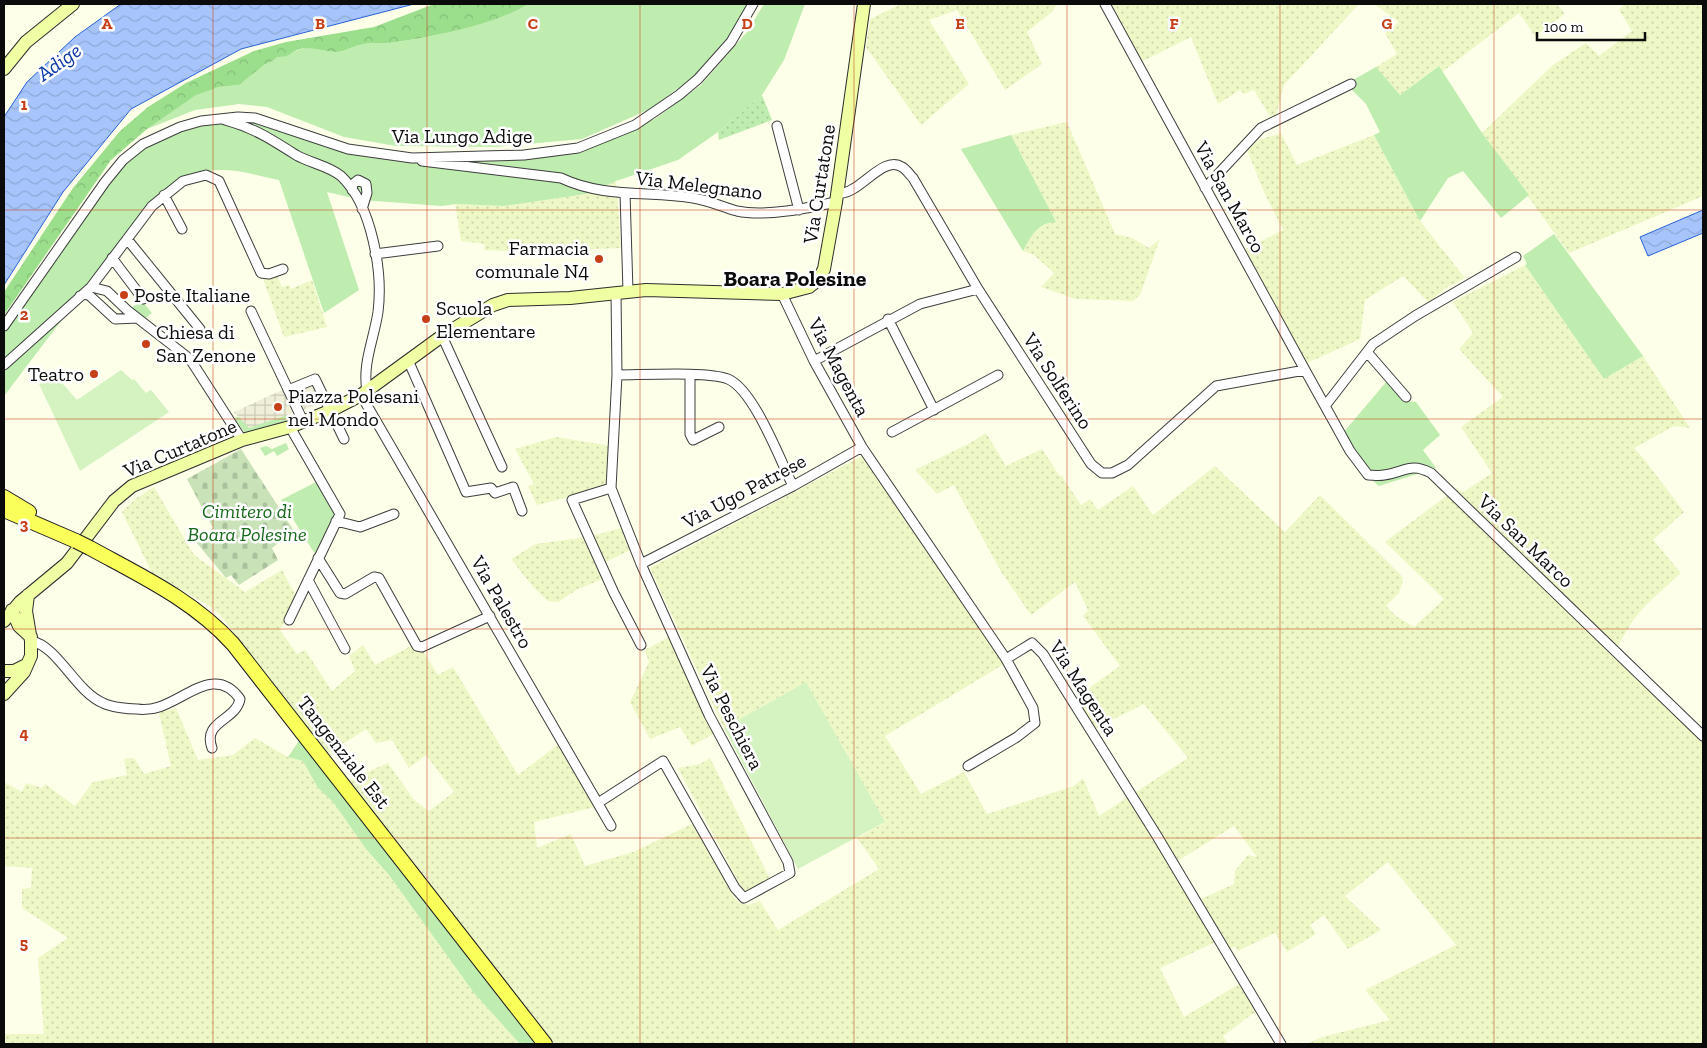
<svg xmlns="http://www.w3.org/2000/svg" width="1707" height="1048" viewBox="0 0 1707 1048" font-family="'Zilla Slab',serif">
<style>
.farmland{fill:url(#farmland-dots)}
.grass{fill:#beedaf}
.forest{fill:url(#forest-crowns)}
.cemetery{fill:url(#cemetery-stones)}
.park{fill:url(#park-dots)}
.pitch{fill:#d4f3c1}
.plaza{fill:url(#plaza-grid)}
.water{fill:url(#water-waves);stroke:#2762da}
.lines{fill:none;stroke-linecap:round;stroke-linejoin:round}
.street-casing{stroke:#3e3e3e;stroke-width:11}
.secondary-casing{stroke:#2d2d2d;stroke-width:14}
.primary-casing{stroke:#1c1c1c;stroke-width:16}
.street{stroke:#fff;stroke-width:9}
.secondary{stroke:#f0ffa4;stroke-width:12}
.primary{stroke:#faff59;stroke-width:14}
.primary-bridge-casing{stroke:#1c1c1c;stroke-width:16;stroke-linecap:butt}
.primary-bridge{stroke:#faff59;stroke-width:14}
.grid{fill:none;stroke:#c73f16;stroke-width:1;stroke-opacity:0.55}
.poi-dot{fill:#c73f16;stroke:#fff;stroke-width:2}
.labels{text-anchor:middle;stroke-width:5;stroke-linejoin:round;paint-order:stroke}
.street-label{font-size:20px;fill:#0b0b0b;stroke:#fff}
.poi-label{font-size:20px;fill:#0b0b0b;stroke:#fff;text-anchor:start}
.park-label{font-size:20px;font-style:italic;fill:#16681b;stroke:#fff}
.water-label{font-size:21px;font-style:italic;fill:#0937a8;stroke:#fff}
.quarter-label{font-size:22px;font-weight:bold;fill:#0b0b0b;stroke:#fff}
.grid-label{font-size:16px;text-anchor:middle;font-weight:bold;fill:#c73f16;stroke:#fff;stroke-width:5;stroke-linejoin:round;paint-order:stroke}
</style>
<defs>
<pattern id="farmland-dots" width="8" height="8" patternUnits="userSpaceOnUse" patternTransform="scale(1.25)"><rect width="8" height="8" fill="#eef8c6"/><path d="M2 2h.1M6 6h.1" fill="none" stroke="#cbd3a9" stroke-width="1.8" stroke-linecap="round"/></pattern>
<pattern id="forest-crowns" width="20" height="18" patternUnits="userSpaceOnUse" patternTransform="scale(1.25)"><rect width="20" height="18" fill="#9bdf8d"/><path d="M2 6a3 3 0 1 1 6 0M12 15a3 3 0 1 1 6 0" fill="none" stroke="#84be78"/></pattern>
<pattern id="cemetery-stones" width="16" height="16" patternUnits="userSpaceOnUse" patternTransform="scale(1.25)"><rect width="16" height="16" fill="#c9e2b8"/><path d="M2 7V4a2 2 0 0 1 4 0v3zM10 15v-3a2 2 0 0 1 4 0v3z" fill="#abc19d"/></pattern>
<pattern id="park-dots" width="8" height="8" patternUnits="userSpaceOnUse" patternTransform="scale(1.25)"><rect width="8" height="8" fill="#beedaf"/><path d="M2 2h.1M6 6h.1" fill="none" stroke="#a2ca95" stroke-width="1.8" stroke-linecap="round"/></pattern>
<pattern id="plaza-grid" width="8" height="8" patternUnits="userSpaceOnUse" patternTransform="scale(1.25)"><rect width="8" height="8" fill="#efefd8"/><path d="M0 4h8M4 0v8" fill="none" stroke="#ccccb8"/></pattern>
<pattern id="water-waves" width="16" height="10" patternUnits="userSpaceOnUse" patternTransform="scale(1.25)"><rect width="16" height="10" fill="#a7c5fc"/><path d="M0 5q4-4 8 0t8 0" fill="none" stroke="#8ea8d7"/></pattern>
</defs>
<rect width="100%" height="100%" fill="#fdffe9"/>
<path class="farmland" d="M901 4H1057L1052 12 1027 32 1042 64 1005 90 957 10 929 20 969 84 921 125 866 47 870 19Z
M1112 4H1359L1284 85 1274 123 1254 90 1244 94 1240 90 1218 104 1191 37 1141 62Z
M1374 4H1557L1565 14 1535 36 1519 13 1442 72 1438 66 1399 96 1376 67 1397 54 1385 33 1399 22Z
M1624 4H1703V196L1569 253 1482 133 1553 65 1586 43 1599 56 1632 31 1619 10Z
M1067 122 1115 234 1132 238 1149 248 1160 239 1140 295 1133 301 1076 299 1041 287 1054 273 1034 255 1023 251 1035 229 1049 222H1056L1011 135Z
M1281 133 1297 165 1374 135 1420 221 1465 278 1444 289 1429 303 1403 276 1365 300 1360 339 1307 363 1244 250 1283 230 1264 192 1247 150 1259 140Z
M616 181 621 248 523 252 484 250 485 244 461 241 455 204 504 206 586 194Z
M1525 265 1604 379 1643 356 1690 428 1674 426 1634 448 1644 459 1684 512 1653 540 1681 573 1648 603 1633 620 1616 649 1703 730V1044H1306L1322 1037 1390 1020 1365 990 1456 945 1388 862 1345 896 1381 930 1348 949 1324 915 1310 925 1316 934 1287 952 1275 933 1238 951 1235 946 1229 950 1201 899 1234 884 1235 871 1248 855 1257 857 1234 826 1176 862 1220 940 1160 968 1184 1017 1241 983 1259 1009 1223 1036 1228 1044H554L349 780 388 763 414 800 429 811 454 792 426 755 409 768 392 740 376 743 366 729 328 754 220 615 208 605 152 573 122 512 135 499 154 487 194 555 245 592 282 570 297 598 280 630 297 654 305 650 332 691 355 671 349 656 363 645 375 665 411 646 416 650 423 651 438 675 453 667 518 775 560 743 599 806 534 822 537 848 571 834 585 866 633 852 694 823 730 891 738 902 749 905 760 901 778 930 879 869 857 838 884 823 806 682 724 728 650 568 866 454 1004 664 885 736 921 794 964 772 987 814 1074 786 1083 778 1099 816 1188 758 1144 704 1092 730 1072 700 1120 666 1083 616 1088 610 1075 582 1031 615 1000 570 954 485 937 494 915 470 972 442 986 433 1006 466 1042 449 1059 475 1064 477 1063 478 1081 505 1090 499 1098 510 1133 486 1153 515 1215 466 1285 532 1320 495 1401 575 1403 580 1399 593 1386 606 1396 616 1414 627 1444 599 1385 542 1457 488 1462 493 1492 473 1461 427 1503 397 1459 349 1473 333 1453 302Z
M276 274 282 287 289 285 291 289 312 280 327 327 284 337 263 279Z
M556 437 611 446 605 488 537 505 528 486 534 484 515 449Z
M621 528 630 550 600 565 605 578 578 589 558 602 548 601 534 588 511 559 536 544 588 537Z
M669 637 715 733 692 746 680 727 650 739 630 702 649 662 645 650Z
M176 708 198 760 233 755 255 738 288 757 303 761 318 788 333 802 366 849 389 875 474 993 520 1044H4V1034H44L38 958 68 938 22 908V889L31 888 32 868 4 866V782L22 792 26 783 42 788 45 784 75 806 93 782 127 775 124 759 134 758 144 774 171 766 159 713Z
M710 758 771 881 745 894 678 768 700 764Z"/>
<path class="grass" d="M529 4H751L738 26 693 77 650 109 582 139 495 147 396 146 344 137 267 107 239 104 195 110 147 129 196 94 219 87 239 85 265 63 273 61 277 57C287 57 290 53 298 50 309 45 326 53 339 52 346 51 353 46 360 45 370 42 381 44 391 43 436 36 489 27 529 4Z
M764 4H805L784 60 762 95 718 132 678 160 616 181 586 194 504 206 456 204 442 206 362 200 327 192 359 290 324 313 279 180C233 170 211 161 168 188L80 296 4 396V333L119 167 152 139 239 115 341 148 395 156 496 158 585 150 655 119 701 85 747 32Z
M1439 66 1482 133 1529 195 1501 218 1463 171 1448 178 1420 221 1374 135 1380 132 1366 104 1346 84 1376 67 1400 95Z
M1011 135 1056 222C1037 222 1031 237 1023 251L961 149Z
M1554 234 1643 356 1604 379 1525 265 1527 264 1523 256Z
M142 301 152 313 143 320 132 307Z
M1387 381 1402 401 1416 402 1440 435 1423 450 1436 468 1379 486 1365 474 1343 433Z
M287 412 289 420 245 433 234 418 240 416Z
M286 443 289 449 277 456 274 451 265 456 260 448 266 446 272 449Z
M316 482 335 515 315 554 281 500Z
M299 741 535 1044H520L474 993 389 875 366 849 333 802 318 788 303 761 288 757Z"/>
<path class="forest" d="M434 4H529C489 27 436 36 390 43 380 44 370 42 360 45 353 46 346 51 338 52 327 53 308 45 297 50 288 54 290 57 277 57L273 61 265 64 239 85 219 87 196 95 147 129 111 160 4 315V292L73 188 120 131 148 107 186 83 254 51 286 42 374 27Z"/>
<path class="cemetery" d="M241 449 294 531 272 548 278 560 239 585 231 575 226 578 196 542 213 528 187 479Z"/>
<path class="park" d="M762 95 772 120 719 140 718 132Z"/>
<path class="pitch" d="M121 370 132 380 134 379 146 393 151 390 169 412 80 471 39 384 55 375 77 400Z
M806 682 885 822 798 869 724 728Z"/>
<path class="plaza" d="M315 375 326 402 249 428 234 412Z"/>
<path class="water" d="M121 4H414L241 49 131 109 63 192 4 285V117L27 82 75 37Z
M1703 210V233L1648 256 1640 237Z"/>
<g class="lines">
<g class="street-casing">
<path id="street" d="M1105 4 1305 370 1350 451 1368 475C1373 475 1379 476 1384 475 1405 472 1410 462 1431 473L1703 736
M225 120C254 128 271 139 296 155 310 163 329 166 341 176 372 205 383 272 378 312 374 339 362 364 367 391
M777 126 799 210
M422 161 561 178C603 198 648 191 693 198 708 200 722 207 737 211 766 217 808 208 836 202
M1205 188 1261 128 1351 84
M352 190 353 184 358 180 366 184 367 193 362 209
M625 193 628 291
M838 193C859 196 882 154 902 167 906 169 910 175 913 178L978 289 1091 464 1102 473H1112L1128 465 1216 386 1305 370
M164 195 182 229
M127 239 200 329
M375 254 438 246
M112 258 143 299
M91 287 107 291 127 310 190 359 242 440
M782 294 814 361 862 447 1006 659 1032 643 1043 654 1157 836 1281 1044
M80 296 86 294 90 296 115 319 137 318
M251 311 303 421
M888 319 934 410
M4 326 105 182 123 160 143 144 180 127 201 121 238 117 255 118 348 149 412 158 524 155 578 148 635 125 679 95 698 79 731 42 753 4
M442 336 502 467
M1367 352 1406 397
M408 360 466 492 491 488 495 493 513 487 522 511
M814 361 920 304 978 289
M4 365 91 287 152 206 183 181 206 175 219 181 261 273 269 274 283 269
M617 375C642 375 709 371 728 379 754 390 780 460 793 486
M690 376V434L693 440 719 427
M288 390 315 379 344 439
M361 395 611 826
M1325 406 1373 344 1415 316 1516 257
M892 432 998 375
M611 488 572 500 614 593 641 645
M336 521 360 527 394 514
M318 558 340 593 345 594 374 577 379 578 417 646 422 647 490 616
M641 564 793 486 862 447
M308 580 345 649
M289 620 340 514 290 427
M31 641C58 646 75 691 103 703 111 707 127 709 137 709 143 710 153 709 159 707 187 698 216 665 240 699 236 721 202 721 212 748
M968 766 1017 737 1035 723 1033 708 1006 659
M598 803 663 761 735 888 744 898 790 873 788 862 709 715 641 564 611 488 617 375 616 293"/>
</g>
<g class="secondary-casing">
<path id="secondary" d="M4 69 26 42 73 4
M12 610 19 626 31 637
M4 621 20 602 67 563 114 501 132 486 242 440 290 427 332 410 361 395 442 336 493 305 508 300 570 298 646 290 782 294 809 287 819 279 824 269 836 202 864 4
M4 671H14L26 665
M4 694 24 672 31 656V641L26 611 28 595"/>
</g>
<g class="primary-casing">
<path id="primary" d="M4 497 29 512
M4 510 76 541
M90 548C141 576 193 600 233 644L545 1044"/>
</g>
<use href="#street" class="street"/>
<use href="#secondary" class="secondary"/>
<use href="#primary" class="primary"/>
<g class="primary-bridge-casing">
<path id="primary-bridge" d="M76 541 90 548"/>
</g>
<use href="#primary-bridge" class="primary-bridge"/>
</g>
<path class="grid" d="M213 4V1044M427 4V1044M640 4V1044M854 4V1044M1067 4V1044M1280 4V1044M1494 4V1044M4 210H1703M4 419H1703M4 629H1703M4 838H1703"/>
<g class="poi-dot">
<circle cx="599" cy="259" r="5"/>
<circle cx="124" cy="295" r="5"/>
<circle cx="426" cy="319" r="5"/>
<circle cx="146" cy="344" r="5"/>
<circle cx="94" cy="374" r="5"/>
<circle cx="278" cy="407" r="5"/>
</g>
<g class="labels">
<g class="street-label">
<text x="462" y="143">Via Lungo Adige</text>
<text transform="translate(819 184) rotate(-81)" y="7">Via Curtatone</text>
<text transform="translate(699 185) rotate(7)" y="7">Via Melegnano</text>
<text transform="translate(1230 197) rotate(61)" y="7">Via San Marco</text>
<text transform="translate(839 367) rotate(62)" y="7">Via Magenta</text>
<text transform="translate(1058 381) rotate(57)" y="7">Via Solferino</text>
<text transform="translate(180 448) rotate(-23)" y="7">Via Curtatone</text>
<text transform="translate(744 491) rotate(-28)" y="7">Via Ugo Patrese</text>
<text transform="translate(1526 541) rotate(44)" y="7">Via San Marco</text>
<text transform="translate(502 602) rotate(60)" y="7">Via Palestro</text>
<text transform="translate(1084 688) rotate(57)" y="7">Via Magenta</text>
<text transform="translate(732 717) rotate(63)" y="7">Via Peschiera</text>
<text transform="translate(344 752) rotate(52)" y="7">Tangenziale Est</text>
</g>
<g class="poi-label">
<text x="589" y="255" text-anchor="end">Farmacia<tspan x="589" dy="23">comunale N4</tspan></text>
<text x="134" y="302">Poste Italiane</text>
<text x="436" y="315">Scuola<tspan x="436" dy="23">Elementare</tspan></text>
<text x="156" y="339">Chiesa di<tspan x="156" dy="23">San Zenone</tspan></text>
<text x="84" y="381" text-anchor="end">Teatro</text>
<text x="288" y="403">Piazza Polesani<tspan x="288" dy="23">nel Mondo</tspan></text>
</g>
<g class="park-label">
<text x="247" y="518">Cimitero di<tspan x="247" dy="23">Boara Polesine</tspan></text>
</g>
<g class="water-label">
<text transform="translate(59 62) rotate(-36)" y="7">Adige</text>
</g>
<g class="quarter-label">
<text x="795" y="286">Boara Polesine</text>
</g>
</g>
<g class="grid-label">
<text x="107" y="29">A</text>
<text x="320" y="29">B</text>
<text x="533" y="29">C</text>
<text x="747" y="29">D</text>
<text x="960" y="29">E</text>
<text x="1174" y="29">F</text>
<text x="1387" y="29">G</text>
<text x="24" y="110">1</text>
<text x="24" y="320">2</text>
<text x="24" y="530">3</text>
<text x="24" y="739">4</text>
<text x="24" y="949">5</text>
</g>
<rect width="1707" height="1048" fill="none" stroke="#0b0b0b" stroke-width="10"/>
<path d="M1537 32v8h108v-8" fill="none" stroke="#0b0b0b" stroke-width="2.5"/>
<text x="1544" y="32" font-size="15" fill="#0b0b0b" stroke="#ffffff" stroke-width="4" paint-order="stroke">100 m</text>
</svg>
